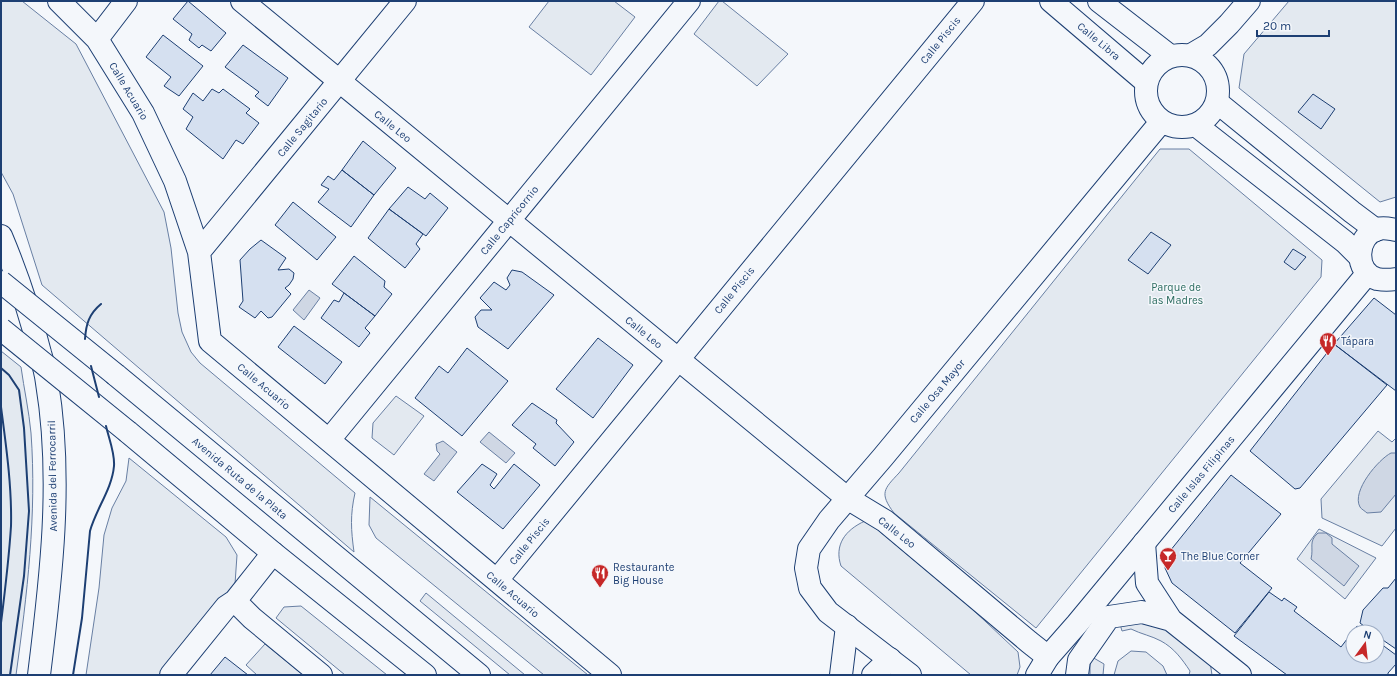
<svg xmlns="http://www.w3.org/2000/svg" width="1397" height="676" viewBox="0 0 1397 676" font-family="Karla,sans-serif">
<style>
.green{fill:#e3e9f0;stroke:#687fa3}
.water{fill:#cfd7e4;stroke:#687fa3}
.building{fill:#d5e0f0;stroke:#1d3f73}
.lines{fill:none;stroke-linecap:round;stroke-linejoin:round}
.minor-casing{stroke:#1d3f73;stroke-width:24}
.major-casing{stroke:#1d3f73;stroke-width:24}
.highway-casing{stroke:#1d3f73;stroke-width:24}
.minor{stroke:#f4f7fb;stroke-width:22}
.major{stroke:#f4f7fb;stroke-width:22}
.highway{stroke:#f4f7fb;stroke-width:22}
.major-bridge-casing{stroke:#1d3f73;stroke-width:24;stroke-linecap:butt}
.major-bridge{stroke:#f4f7fb;stroke-width:22}
.wall{stroke:#1d3f73;stroke-width:2}
.labels{text-anchor:middle;stroke-width:3;stroke-linejoin:round;paint-order:stroke}
.street-label{font-size:11px;fill:#1d3f73;stroke:#f4f7fb}
.park-label{font-size:11px;fill:#2c6c60;stroke:#f4f7fb}
.poi-label{font-size:11px;fill:#1d3f73;stroke:#f4f7fb;text-anchor:start}
</style>
<rect width="100%" height="100%" fill="#f4f7fb"/>
<path class="green" d="M1 1H22L76 44 164 212 171 248 178 313 182 332 191 352 200 363 355 493C350 515 351 530 354 552L42 285 13 194 1 172Z
M549 1H614L635 17 591 75 529 27Z
M719 1H722L788 54 757 86 694 34Z
M1289 1H1396V197L1380 202 1239 88 1244 54Z
M1160 149H1189L1322 260 1321 277 1036 628 894 513C879 493 884 489 899 473Z
M1 351 21 367C24 389 29 411 31 433 37 514 27 595 16 675H1Z
M396 396 424 416 394 455 372 438 373 423Z
M1378 431 1392 442 1396 438V528L1382 546 1322 518 1321 499Z
M129 458 226 537 237 555 235 584 159 675H86L99 588 104 535 112 508 126 481Z
M370 497 588 675H544L376 538 369 525Z
M865 521 878 530 970 607 1018 652 1020 667 1017 675H971L841 566C834 545 845 530 865 521Z
M1319 529 1376 558 1345 599 1297 559Z
M426 593 525 675H510L420 601Z
M301 606 387 675H345L276 618 284 607Z
M1131 621 1168 629 1210 662 1212 675H1189L1190 671C1182 659 1174 648 1161 641 1152 636 1141 634 1131 629L1122 631 1120 624Z
M265 644 303 675H257L246 665Z
M1131 651 1146 652 1163 666 1167 675H1114L1118 661Z
M1092 657 1104 664 1103 675H1090V665Z"/>
<path class="water" d="M309 290 320 298 304 320 293 310Z
M489 432 515 453 506 463 480 442Z
M443 441 457 452 434 481 424 474 440 454 437 451 436 444Z
M1391 453H1396V494L1381 512 1367 513C1365 511 1361 509 1360 507 1351 491 1379 459 1391 453Z
M1318 533H1326L1332 538V544L1359 566 1344 586 1311 559C1314 547 1308 542 1318 533Z"/>
<path class="building" d="M188 1 226 33 211 51 202 45 199 48 189 40 192 34 173 19Z
M163 35 203 66 179 96 164 86 171 77 146 57Z
M243 45 288 78 268 106 255 96 259 92 225 67Z
M212 89 219 93 223 89 250 109 246 113 259 123 243 144 236 140 223 159 186 129 193 117 183 109 193 93 203 101Z
M1313 94 1335 109 1321 129 1298 112Z
M363 141 396 168 374 195 342 170Z
M342 170 374 195 351 227 318 202 329 189 321 185 328 176 334 180Z
M408 187 425 199 430 193 448 208 426 236 389 209Z
M293 202 336 237 317 260 275 225Z
M389 209 423 234 416 244 420 249 405 268 368 238Z
M1151 232 1171 245 1148 274 1128 260Z
M261 240 286 258 278 270 289 269 294 273 293 279 289 285 285 288 291 294 272 317 268 318 261 311 255 318 239 307 243 301 240 260 250 249Z
M1293 249 1306 257 1295 270 1284 262Z
M354 256 385 281 384 287 392 294 375 316 332 284Z
M512 270 522 272 554 295 508 349 478 327 475 317 481 310H492L480 298 494 282 506 290 510 285 507 278Z
M344 293 375 316 365 328 370 333 359 347 321 318 334 300 339 302Z
M1374 298 1396 315V391L1334 344Z
M294 326 342 362 325 384 278 347Z
M598 338 633 365 593 418 556 389Z
M1334 344 1387 385 1300 488 1295 489 1250 451Z
M467 348 508 381 462 436 415 398 439 366 448 373Z
M532 403 557 420 556 423 574 442 555 466 533 448 536 444 512 425Z
M482 464 497 474 490 485 494 489 514 464 540 485 503 529 457 492Z
M1231 475 1281 514 1240 563 1272 588 1235 633 1172 583 1165 568 1170 551Z
M1396 578V649L1377 636V632H1372L1360 623 1363 610 1383 588H1388Z
M1269 592 1282 601 1284 598 1297 607 1294 611 1341 647 1357 626 1365 632H1353V656H1377V641L1396 655V664L1388 673V675H1287L1234 636Z
M225 657 248 675H210Z"/>
<g class="lines">
<g class="minor-casing">
<path id="minor" d="M59 1 97 39 143 113 175 181 199 252 210 341 610 675
M242 1 847 498 885 521 1029 642 1048 657
M1051 1 1146 82
M1099 1 1170 56
M97 39 126 1
M1218 103 1352 212 1376 230
M1197 126 1345 242 1359 256
M199 252 405 1
M329 440 689 1
M1144 543 1147 583 1171 620 1240 675
M497 580 973 1
M235 601 252 618 321 675
M171 675 226 607 235 601 273 553
M841 675 847 626
M873 675 890 659
M1077 675 1079 660 1109 617 1142 612 1171 620"/>
</g>
<g class="major-casing">
<path id="major" d="M1146 91a36 36 0 1 1 72 0a36 36 0 1 1-72 0Z
M1191 55 1208 45 1229 24 1249 1
M1396 230C1390 229 1384 227 1378 229 1355 236 1354 272 1377 279 1383 280 1390 280 1396 279
M116 375 479 675
M128 432 273 553 425 675
M910 675 828 612 810 588 806 568 809 549 829 520 883 457 1161 122
M1037 675 1048 657 1077 624 1367 274"/>
</g>
<g class="highway-casing">
<path id="highway" d="M1 236C17 274 30 313 40 353 43 363 46 373 47 383 63 479 51 579 39 675"/>
</g>
<use href="#minor" class="minor"/>
<use href="#major" class="major"/>
<use href="#highway" class="highway"/>
<g class="major-bridge-casing">
<path id="major-bridge" d="M1 282 116 375
M1 329 128 432"/>
</g>
<use href="#major-bridge" class="major-bridge"/>
<path class="wall" d="M85 339C86 324 89 314 101 304
M91 366 99 397
M1 368 9 375 19 390 24 428 29 511 24 576 10 675
M1 407C6 445 12 487 11 526 9 558 5 591 1 623
M73 675 82 618 90 531C96 509 112 489 114 466 115 453 109 439 106 426"/>
</g>
<defs>
<g id="restaurant-pin" transform="scale(0.9)"><path d="M0 17L-7.5 6A9.5 9.5 0 1 1 7.5 6Z" fill="#c62828" stroke="#f4f7fb"/><path d="M-5-6h1v4h1v-4h1v4h1v-4h1v5L-1.5 .5V6h-2V.5L-5-1ZM5-6V6H3V1.5H1.5Q1.5-4 5-6Z" fill="#fff"/></g>
<g id="bar-pin" transform="scale(0.9)"><path d="M0 17L-7.5 6A9.5 9.5 0 1 1 7.5 6Z" fill="#c62828" stroke="#f4f7fb"/><path d="M-6-5H6L.8 .8V4.5H3.5V6h-7V4.5H-.8V.8Z" fill="#fff"/></g>
</defs>
<g fill-rule="evenodd">
<use href="#restaurant-pin" x="1328" y="341"/>
<use href="#bar-pin" x="1168" y="556"/>
<use href="#restaurant-pin" x="600" y="573"/>
</g>
<g class="labels">
<g class="street-label">
<text transform="translate(940 40) rotate(-51)" y="4">Calle Piscis</text>
<text transform="translate(1099 41) rotate(40)" y="4">Calle Libra</text>
<text transform="translate(129 91) rotate(59)" y="4">Calle Acuario</text>
<text transform="translate(393 126) rotate(39)" y="4">Calle Leo</text>
<text transform="translate(302 127) rotate(-51)" y="4">Calle Sagitario</text>
<text transform="translate(509 220) rotate(-51)" y="4">Calle Capricornio</text>
<text transform="translate(734 290) rotate(-51)" y="4">Calle Piscis</text>
<text transform="translate(644 332) rotate(39)" y="4">Calle Leo</text>
<text transform="translate(264 386) rotate(40)" y="4">Calle Acuario</text>
<text transform="translate(937 391) rotate(-50)" y="4">Calle Osa Mayor</text>
<text transform="translate(1201 474) rotate(-50)" y="4">Calle Islas Filipinas</text>
<text transform="translate(52 476) rotate(-91)" y="4">Avenida del Ferrocarril</text>
<text transform="translate(240 478) rotate(40)" y="4">Avenida Ruta de la Plata</text>
<text transform="translate(897 532) rotate(38)" y="4">Calle Leo</text>
<text transform="translate(529 541) rotate(-51)" y="4">Calle Piscis</text>
<text transform="translate(513 594) rotate(40)" y="4">Calle Acuario</text>
</g>
<g class="park-label">
<text x="1176" y="291">Parque de<tspan x="1176" dy="13">las Madres</tspan></text>
</g>
<g class="poi-label">
<text x="1341" y="345">Tápara</text>
<text x="1181" y="560">The Blue Corner</text>
<text x="613" y="571">Restaurante<tspan x="613" dy="13">Big House</tspan></text>
</g>
</g>
<rect width="1397" height="676" fill="none" stroke="#1d3f73" stroke-width="4"/>
<g transform="translate(1365 644) rotate(15)"><circle r="19" fill="#f4f7fb" stroke="#9eadc5"/>
<path d="M0-3L7 15L0 10L-7 15Z" fill="#c62828"/>
<text y="-6" font-size="11" font-weight="bold" text-anchor="middle" fill="#1d3f73">N</text>
</g>
<path d="M1257 30v6h72v-6" fill="none" stroke="#1d3f73" stroke-width="2"/>
<text x="1263" y="30" font-size="12" fill="#1d3f73" stroke="#f4f7fb" stroke-width="3" paint-order="stroke">20 m</text>
</svg>
